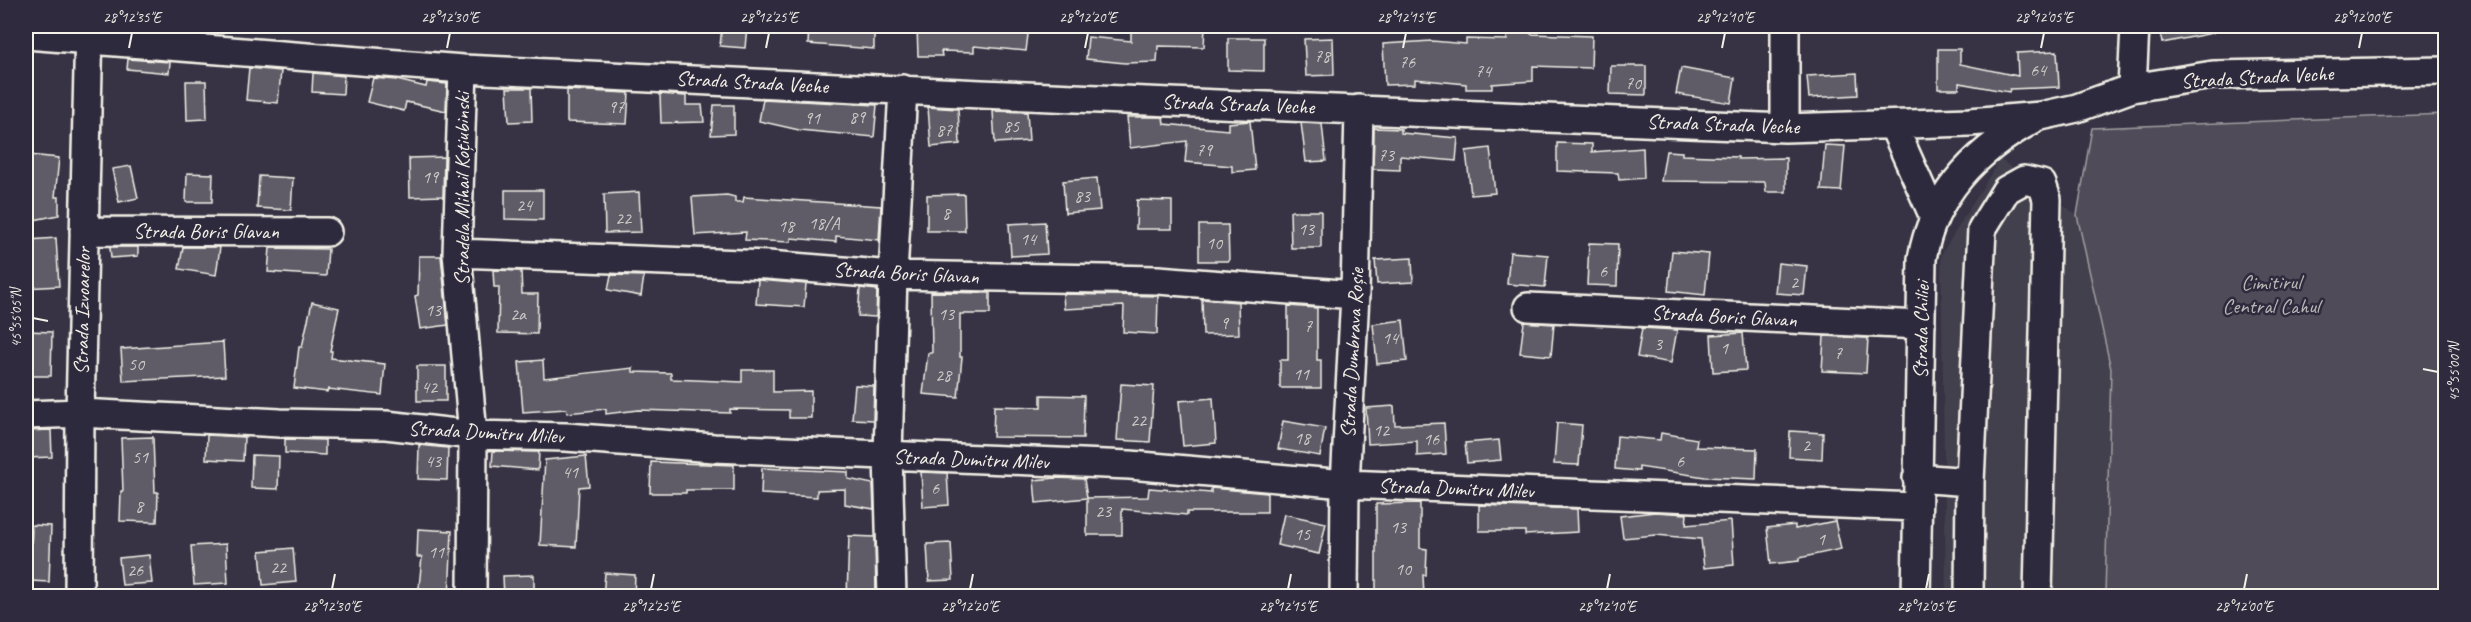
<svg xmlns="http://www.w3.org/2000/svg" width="2471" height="622" viewBox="0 0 2471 622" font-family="Caveat,sans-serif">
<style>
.built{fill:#433f4e}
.green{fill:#504b59;stroke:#a29ea0;stroke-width:1.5}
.building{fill:#5f5c67;stroke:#f4f1e8;stroke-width:1.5}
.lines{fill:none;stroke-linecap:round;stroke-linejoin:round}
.minor-casing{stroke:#f4f1e8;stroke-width:32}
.minor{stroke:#2f2a3d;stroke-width:27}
.ticks{fill:none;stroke:#f4f1e8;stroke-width:2}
.labels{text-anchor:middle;stroke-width:5;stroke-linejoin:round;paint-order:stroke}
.number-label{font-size:18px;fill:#cfccc8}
.street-label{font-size:21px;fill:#f4f1e8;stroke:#2f2a3d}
.park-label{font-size:21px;fill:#bbb7b6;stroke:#2f2a3d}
.neatline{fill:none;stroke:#f4f1e8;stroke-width:2}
.ticks-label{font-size:15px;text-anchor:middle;fill:#f4f1e8}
</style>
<rect width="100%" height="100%" fill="#373244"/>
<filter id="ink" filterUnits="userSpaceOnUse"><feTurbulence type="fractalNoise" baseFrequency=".0167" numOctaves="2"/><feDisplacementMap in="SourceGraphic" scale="12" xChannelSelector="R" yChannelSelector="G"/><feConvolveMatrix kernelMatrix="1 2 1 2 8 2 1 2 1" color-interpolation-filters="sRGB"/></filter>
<g filter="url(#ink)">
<path class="built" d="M2000 159 2077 215 2111 369 2105 596H1946L1941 255Z"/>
<path class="green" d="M2445 114V596H2105L2111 369 2077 215 2092 128Z"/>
<path class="building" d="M722 26H747L745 48 720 46Z
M809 26H874V49L808 44Z
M917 26H1029L1026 51 974 46V52L941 51 942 56H918Z
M1131 26H1205L1204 47 1158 46 1157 62 1125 63 1086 59 1088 37 1131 41Z
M2159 26H2213V33L2162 43Z
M1531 31V34L1592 36 1591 68 1533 66V81L1492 84V89H1466V84L1415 79V84L1385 85 1383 44 1432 41 1466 44V39L1507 40V33Z
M1228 38H1264V71L1228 70Z
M1333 38 1334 75 1306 76 1304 39Z
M1938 49H1960V64L2018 76 2017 53 2057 51 2059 87 2010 89 2009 92 1959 83V89H1938Z
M128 59 170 62 169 73 127 69Z
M1611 66H1646V95L1610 94Z
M249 68 281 71 278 103 246 100Z
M1681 68 1735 78 1731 103 1676 94Z
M313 73 344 76 343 94 312 92Z
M1857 73 1858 95 1809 98 1807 76Z
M373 78 397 80 426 87 427 82 447 84 446 111 406 102 404 111 367 102Z
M186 81H206L207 119 187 120Z
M507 88H531L532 121 509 122Z
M567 90 629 93 627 124 567 122Z
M660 94 686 96V105H702L704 122 661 123Z
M763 99 877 105 874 137 799 130 759 121Z
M714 105H734V134L711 135Z
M928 107 958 109 960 144 931 147Z
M993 111 1027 112 1029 141 995 143Z
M1127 117H1163L1164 124 1228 130V123L1250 121 1255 170 1232 172V166L1185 162 1187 141 1130 148Z
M1301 123 1322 124 1326 161 1306 162Z
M1374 128 1401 129V133L1458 138 1456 161 1400 156V170L1373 169Z
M1557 143 1592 144V152L1643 148 1644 178 1619 180 1618 173 1557 171Z
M1825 145 1845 146 1841 191 1821 190Z
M1490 148 1495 193 1471 195 1466 151Z
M1666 151 1682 152V155L1738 157V159L1786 158V192H1766L1765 182 1661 181Z
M29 155 59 158 55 197H59V215L29 221V183L26 182Z
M444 157 443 196 410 197 409 158Z
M131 166 138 198 119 202 112 169Z
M187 173 213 174 212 202H186Z
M259 176 293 178 291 210 257 208Z
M1097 178 1100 210 1065 213 1063 181Z
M505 190H543V220L505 219Z
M639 192 641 232 605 233 604 194Z
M964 194 965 231H927V195Z
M727 195 735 197V202H743L744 197 881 206 879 240 836 236V242L791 238V242L745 240 746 232 695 235 692 197Z
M1137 200 1172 201V229H1136Z
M1290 211H1321V248H1291Z
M1045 222 1047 254 1011 256 1009 224Z
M1199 225H1228L1229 261H1199Z
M56 238 59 286 26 288V254H29V240Z
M1589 243 1618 244 1617 286 1587 285Z
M110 247H138V256L111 258Z
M183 247H220L216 275 179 269Z
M270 248 328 249 326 276 268 272Z
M1672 251 1709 254 1705 295 1668 291Z
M1510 252 1548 255 1545 287 1507 284Z
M419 256H441L448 325 420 329 415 296 418 295Z
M1412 258 1413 282 1377 284 1375 260Z
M1778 263 1807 266 1804 295 1775 293Z
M493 270 521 271 522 294H538L537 334 498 333 499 287H494Z
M611 275 644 276 641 296 608 290Z
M758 280 806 284 804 307 756 304Z
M860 288 877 290 876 317 858 316Z
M931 292 990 293V314H960V357H962L958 397 923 394 928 353H932Z
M1063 294 1158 296 1157 334 1123 332 1124 306 1064 309Z
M1202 299 1238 302 1239 334 1203 335Z
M312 302 339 308 330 351H332L331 358 385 364 382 395 328 389 327 392 294 388 299 347H302Z
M1288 306 1317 308V360H1321V388H1280V360H1288Z
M1403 320 1407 361 1377 364 1373 324Z
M1524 322 1554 324 1551 356 1520 353Z
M1642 328 1677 330 1671 363 1637 357Z
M26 331 52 332 51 376H26Z
M1743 333 1746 370 1713 372 1711 335Z
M1824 336 1868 338 1866 373 1822 371Z
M223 342 225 376 123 381 121 349Z
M543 360 544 378 633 368V372L671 373V379L742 382V370H773V392L811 391V418H789V410L730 409V413L638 410 606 414V409L567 413 566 409 523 412 519 362Z
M417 366H446V401H417Z
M1121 384 1154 386 1150 442 1117 440Z
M855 385 874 386 873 420 852 419Z
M1041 395 1084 396 1083 438 993 437 994 406 1041 407Z
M1213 398 1216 443 1183 446 1179 401Z
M1394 406 1395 425 1444 423 1446 454 1417 456V441L1368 444 1366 408Z
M1283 421 1325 428 1320 456 1278 449Z
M1557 423 1582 425 1579 465 1554 464Z
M51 430 52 457 26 458V431Z
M1790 431 1823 433 1822 459 1789 457Z
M1661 433 1697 439 1696 447 1757 449 1756 479 1705 477 1639 467V471L1615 469 1617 436 1660 440Z
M207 435 244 437 243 461 206 459Z
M153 437 155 492H158L157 522 120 521 121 491H123L121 438Z
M285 439 325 440V455L285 453Z
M1499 440 1501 460 1467 463 1465 443Z
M419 445 448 448 447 480 418 479Z
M493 451 539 452 538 470 492 466Z
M252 455 279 456 278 489 251 488Z
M586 456 589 486 579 487 576 547 540 545 545 460Z
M651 462 734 465V490H686V493H650Z
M762 468 848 472V479L873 484 874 509 845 504V489L817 490V497L761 494Z
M921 472 947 473 949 505 923 507Z
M1056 478 1084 479 1087 498 1036 503 1034 480Z
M1149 488 1211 493V488L1267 493V512H1187V515L1122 509V535H1087V498L1148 497Z
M1420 503V548L1427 549 1426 575H1423L1424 597H1376V504Z
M1479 505 1577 509 1578 532 1525 535V531H1479Z
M1655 512 1687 514 1686 525 1731 521 1734 565 1704 568 1701 539 1656 535 1623 538 1620 516Z
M1284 514 1326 523 1319 554 1277 545Z
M1835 521 1841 549 1799 558V561L1771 564 1767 528 1795 525V529Z
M32 525 51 526 49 582 30 581Z
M418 529 452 531 449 597H418L422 557H417Z
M849 536 875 537 876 597H847Z
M951 543 953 580 929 581 927 544Z
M226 544 228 583 194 585 191 546Z
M293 548 296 582 263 585 260 551Z
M149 555 152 583 122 585 119 558Z
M605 573 635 575 634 597H603Z
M534 575V597H504L503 576Z"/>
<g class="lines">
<g class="minor-casing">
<path id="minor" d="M26 35 463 69 981 94 1785 128 1970 122 2041 116 2077 108 2132 88 2213 75 2446 71
M463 69 457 253 473 435 472 596
M2132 88 2135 26
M1893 125 1934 217
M1785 128V26
M84 231 327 232
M457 253 768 265 893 275 1158 280 1355 295
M1528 307 1921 325
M26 415 80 413 280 423 386 425 473 435 566 437 714 448 1130 465 1345 484 1916 507
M1917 478 1970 482
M79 596 80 413 89 26
M892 596 888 455 893 275 903 89
M1344 596 1345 484 1355 295 1359 109
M1916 596 1922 259C1933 194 1976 151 2032 120
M1969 596 1970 482 1982 229 2006 190 2024 180 2042 184 2047 199 2038 596"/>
</g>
<use href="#minor" class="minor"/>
</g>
</g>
<path class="ticks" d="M129 48 132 33M447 48 450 33M766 48 769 33M1085 48 1088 33M1403 48 1406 33M1722 48 1725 33M2041 48 2044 33M2359 48 2362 33M33 318 48 321M2423 369 2438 372M332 589 335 574M651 589 654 574M970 589 973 574M1288 589 1291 574M1607 589 1610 574M1926 589 1929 574M2244 589 2247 574"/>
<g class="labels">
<g class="number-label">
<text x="1322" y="62">78</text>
<text x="1407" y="68">76</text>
<text x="2038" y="76">64</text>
<text x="1483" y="77">74</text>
<text x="1633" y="89">70</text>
<text x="616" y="113">97</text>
<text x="857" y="123">89</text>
<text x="812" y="124">91</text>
<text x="1011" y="132">85</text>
<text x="944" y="136">87</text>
<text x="1204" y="156">79</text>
<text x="1386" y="161">73</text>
<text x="430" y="183">19</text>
<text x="1082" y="202">83</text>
<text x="524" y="211">24</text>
<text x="946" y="219">8</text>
<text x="623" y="224">22</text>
<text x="824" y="229">18/A</text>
<text x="786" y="232">18</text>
<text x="1306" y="235">13</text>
<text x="1028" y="245">14</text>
<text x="1214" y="249">10</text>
<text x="1603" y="277">6</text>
<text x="1794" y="288">2</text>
<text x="433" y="316">13</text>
<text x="518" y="320">2a</text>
<text x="946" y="320">13</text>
<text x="1224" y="329">9</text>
<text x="1308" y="332">7</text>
<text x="1390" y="344">14</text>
<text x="1658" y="350">3</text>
<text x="1724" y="354">1</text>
<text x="1838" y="359">7</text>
<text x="136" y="370">50</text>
<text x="1301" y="380">11</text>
<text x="943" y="381">28</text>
<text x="429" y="393">42</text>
<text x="1138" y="426">22</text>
<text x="1381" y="436">12</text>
<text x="1302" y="444">18</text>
<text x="1431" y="445">16</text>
<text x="1806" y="451">2</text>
<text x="140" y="463">51</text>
<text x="433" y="467">43</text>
<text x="1680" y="467">6</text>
<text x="570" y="478">41</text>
<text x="935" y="494">6</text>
<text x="139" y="512">8</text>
<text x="1103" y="517">23</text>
<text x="1398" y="533">13</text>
<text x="1302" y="540">15</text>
<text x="1821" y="545">1</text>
<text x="436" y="558">11</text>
<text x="278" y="573">22</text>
<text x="1403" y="575">10</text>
<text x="135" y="576">26</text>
</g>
<g class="street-label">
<text transform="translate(2257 77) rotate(-3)" y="7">Strada Strada Veche</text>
<text transform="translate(752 82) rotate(3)" y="7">Strada Strada Veche</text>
<text transform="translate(1238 104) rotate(2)" y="7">Strada Strada Veche</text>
<text transform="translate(1723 124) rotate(2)" y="7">Strada Strada Veche</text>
<text transform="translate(462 189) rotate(-90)" y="7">Stradela Mihail Koțiubinski</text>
<text x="206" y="238">Strada Boris Glavan</text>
<text transform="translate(906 273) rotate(3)" y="7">Strada Boris Glavan</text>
<text transform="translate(82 311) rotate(-89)" y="7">Strada Izvoarelor</text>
<text transform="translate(1724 316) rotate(3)" y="7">Strada Boris Glavan</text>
<text transform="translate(1921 330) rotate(-89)" y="7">Strada Chiliei</text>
<text transform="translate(1352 353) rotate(-87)" y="7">Strada Dumbrava Roșie</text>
<text transform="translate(486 432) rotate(3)" y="7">Strada Dumitru Milev</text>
<text transform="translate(971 459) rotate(2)" y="7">Strada Dumitru Milev</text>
<text transform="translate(1456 488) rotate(2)" y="7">Strada Dumitru Milev</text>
</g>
<g class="park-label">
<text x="2271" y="289">Cimitirul<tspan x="2271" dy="24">Central Cahul</tspan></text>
</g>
</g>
<rect width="2471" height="622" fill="none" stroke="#2f2a3d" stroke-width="66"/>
<rect x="33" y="33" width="2405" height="556" class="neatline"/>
<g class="ticks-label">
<text x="132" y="22">28°12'35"E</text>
<text x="450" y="22">28°12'30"E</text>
<text x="769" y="22">28°12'25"E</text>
<text x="1088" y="22">28°12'20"E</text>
<text x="1406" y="22">28°12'15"E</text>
<text x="1725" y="22">28°12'10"E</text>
<text x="2044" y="22">28°12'05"E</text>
<text x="2362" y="22">28°12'00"E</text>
<text transform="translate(16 318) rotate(-90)" y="5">45°55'05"N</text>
<text transform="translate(2454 372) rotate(-90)" y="5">45°55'00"N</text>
<text x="332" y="611">28°12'30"E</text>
<text x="651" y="611">28°12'25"E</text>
<text x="970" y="611">28°12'20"E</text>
<text x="1288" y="611">28°12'15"E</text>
<text x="1607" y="611">28°12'10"E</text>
<text x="1926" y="611">28°12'05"E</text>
<text x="2244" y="611">28°12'00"E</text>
</g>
</svg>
